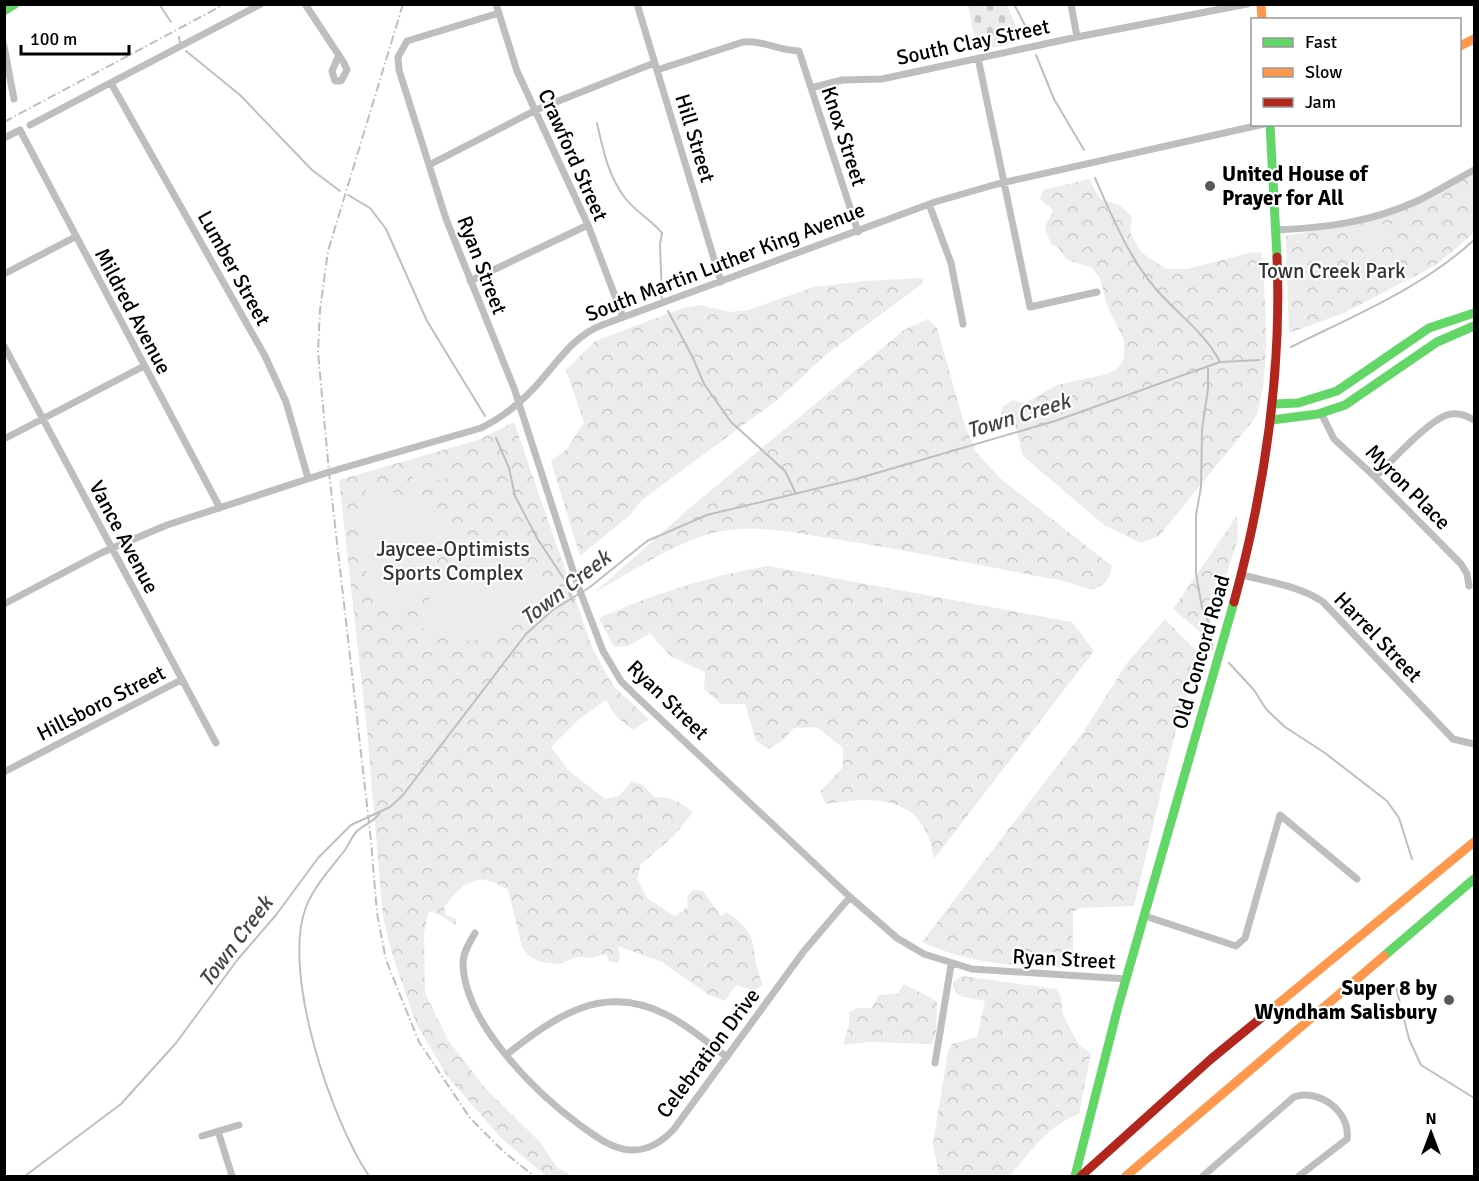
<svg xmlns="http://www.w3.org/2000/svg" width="1479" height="1181" viewBox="0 0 1479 1181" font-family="Signika,sans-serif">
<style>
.forest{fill:url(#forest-crowns)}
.cemetery{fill:url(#cemetery-stones)}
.pitch{fill:#ececec}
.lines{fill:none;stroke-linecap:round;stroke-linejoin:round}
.stream{stroke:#bfbfbf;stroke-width:2}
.street{stroke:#bebebe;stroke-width:7}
.fast{stroke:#63d668;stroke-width:9}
.slow{stroke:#ff974d;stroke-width:9}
.jam{stroke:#b3261e;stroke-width:9}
.rail{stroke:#bebebe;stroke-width:2;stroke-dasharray:9 3 1.5 3;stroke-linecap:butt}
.poi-dot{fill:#595959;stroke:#fff;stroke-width:2}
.labels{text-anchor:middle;stroke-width:4.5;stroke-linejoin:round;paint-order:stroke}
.street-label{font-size:21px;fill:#000;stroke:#fff}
.poi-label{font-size:21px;font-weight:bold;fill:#000;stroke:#fff;text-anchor:start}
.park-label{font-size:21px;fill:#333;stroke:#fff}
.water-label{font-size:22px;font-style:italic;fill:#444;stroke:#fff}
</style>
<defs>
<pattern id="forest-crowns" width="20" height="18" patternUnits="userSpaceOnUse" patternTransform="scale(1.5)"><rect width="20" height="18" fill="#ececec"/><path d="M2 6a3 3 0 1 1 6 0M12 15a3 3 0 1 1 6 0" fill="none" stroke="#c9c9c9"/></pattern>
<pattern id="cemetery-stones" width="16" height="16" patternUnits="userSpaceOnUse" patternTransform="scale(1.5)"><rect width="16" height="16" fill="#ececec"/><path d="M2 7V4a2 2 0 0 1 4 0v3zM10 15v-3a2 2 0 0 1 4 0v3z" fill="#c9c9c9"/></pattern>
</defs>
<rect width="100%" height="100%" fill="#fff"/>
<path class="forest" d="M1474 170V233L1436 265 1344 313 1289 333 1286 236 1349 223 1416 201Z
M1089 179 1100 199 1119 205 1132 216 1130 232 1141 252 1166 269H1187L1253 252 1262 253C1265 305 1272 366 1256 417L1159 536 1141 543 1104 525 1023 456 1015 426 1002 417V407L1013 400 1025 403 1057 385 1108 374 1119 367 1124 358V340L1107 305 1100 278 1092 268 1066 259 1058 247 1052 245C1041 223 1045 229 1053 210L1040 199 1043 190Z
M924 278 922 284 828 353 776 401 642 500 629 516 580 556 551 461 567 449 584 422 566 370 595 341 683 308 699 305 730 312 748 310 814 287 864 281Z
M928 319 937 328 964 423 976 452 1001 479 1112 566C1109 581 1106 584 1092 590L1064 581C988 567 912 551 835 539 793 533 751 522 709 534 669 546 632 572 595 592L692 506 904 330Z
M514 422 593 650 614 687 649 719 633 730 617 717 606 700 578 720 551 747 568 770 605 799 619 796 632 781 643 785 654 797C671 796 680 802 693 812L674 836 641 864 637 879 647 898 675 916 688 907 687 897 693 890 703 891 721 916 726 912C765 936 747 951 763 984L755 991 736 985 725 1001 709 995 662 962 618 946 620 960 617 963 609 961 606 954 592 958 578 957 558 964 540 962 529 956 522 947 508 890C477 870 465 881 444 907L446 915 456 919V925L433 911 428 914 424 933 425 993 448 1040 484 1087 540 1142 557 1167 572 1176H546L501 1138 447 1076 416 1023 393 957 383 917 367 730 339 480 478 440Z
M1237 516 1238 539 1206 637 1173 609Z
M769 566 1072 622 1094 651 934 859C925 796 878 795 826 804L820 792 843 767V748L817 727 794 728 782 741 768 749 756 740 745 704H721L704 689 705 672 670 656 650 633 629 646 614 647 599 618C654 594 709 576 769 566Z
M1165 619 1198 653 1172 745 1134 906 1080 908 1073 912V949L1069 967C1014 966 973 965 922 942L1084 731 1127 663Z
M962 976 1056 989 1061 997 1062 1012 1074 1036 1080 1046 1091 1053 1079 1114C1046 1126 1032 1152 1009 1176H939L933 1144 948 1051 952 1044 977 1037 985 1001 959 996 953 987V982Z
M904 984 937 1001 936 1034 932 1044 869 1042 843 1045 849 1025V1012L857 1008H872L879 995 897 994Z"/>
<path class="cemetery" d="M968 5H1007L1022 41 977 51Z"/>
<path class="pitch" d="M1386 223 1389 236 1361 243 1358 231Z
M444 464 448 477 432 482 429 468Z
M427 468 431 482 415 486 411 473Z
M369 481 425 507 454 524 456 531 402 615C357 586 350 527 369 481Z
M471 535 509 558 548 587C518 640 469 656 415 624L464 536Z"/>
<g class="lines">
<path class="stream" d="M159 4 171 22
M1014 4 1031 37
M179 37 180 43
M186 51 240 95 312 170 340 191
M1036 55 1054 99 1084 150
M597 123C603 150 608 175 625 198 635 211 651 220 662 233L660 244 662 299
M1095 178C1112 216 1128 256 1155 288 1176 313 1205 332 1220 362
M348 195 370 208 386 229 427 321 485 416
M668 311 693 358 704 384 731 422 785 471 796 494
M1291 347C1353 316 1422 288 1474 240
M1208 366V389L1202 429 1201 487 1196 515V573L1202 608 1211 627 1212 649
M496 438 509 468 515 496 537 538 566 582 572 600
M1229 663 1254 690 1266 709 1285 727 1325 753 1387 801 1399 818 1412 859
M1395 983 1409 1039 1421 1065 1474 1098
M25 1176 121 1104 176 1043 238 959 276 915 318 858 351 825 390 807 403 795 526 634 553 610 590 587 647 541 707 515 856 479 1055 421 1220 362 1259 360
M369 1176C331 1120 281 971 306 907 315 885 331 868 345 850 349 844 352 836 357 831 366 823 375 822 381 811"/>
<path class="street" d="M305 4 344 63 347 70 341 81H335L332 71 339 55
M496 4 517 71 588 225 623 317
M637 4 721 282
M1071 4 1077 37
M499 13 407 41 398 57 399 70 446 219 514 388 578 586 603 651 621 681 635 695 850 897 897 938 924 954 972 969 1127 979
M4 46 14 99
M978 58 1030 307 1097 292
M657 70 743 42C763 40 777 50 799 51L858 232
M111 83 265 356 286 402 308 478
M811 88 842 80 882 79 1077 37 1247 4
M30 125 261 4
M4 138 20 130 220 508
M429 165 536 110 654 63
M929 204 951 263 963 324
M1276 230C1324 228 1372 222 1417 201 1437 192 1455 180 1474 170
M4 274 75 237
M470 281 588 225
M4 346 216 743
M1321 413 1334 439 1375 477 1461 564 1467 574 1469 586
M4 439 144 366
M1375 477C1391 462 1428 421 1447 415 1456 412 1467 415 1474 420
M1242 575C1269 582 1300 586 1323 602L1453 739 1474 744
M4 604 101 553 167 525 329 472 481 428C504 417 526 398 543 378 562 356 575 336 602 325L935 202 997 184 1264 124
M4 772 181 680
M1145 916 1236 946 1245 938 1280 815 1357 879
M475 933C470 942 463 952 463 963 464 1023 536 1093 581 1126 595 1136 612 1149 630 1150 647 1151 662 1142 674 1129L804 951 850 897
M506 1055C556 1016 603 982 667 1015 689 1026 708 1043 727 1057
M935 1063 951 965
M218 1131 232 1176
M202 1136 239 1125
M1203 1176 1294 1097C1319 1088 1351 1112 1347 1139L1299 1176"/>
<path class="fast" d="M4 11 15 4
M1270 124 1277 257
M1274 404 1298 403 1337 391 1429 328 1474 313
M1272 420 1318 414 1345 405 1437 342 1474 326
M1384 956 1474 879
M1075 1176 1118 1007 1234 602"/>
<path class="slow" d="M1261 4 1262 20
M1460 46 1474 39
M1267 1013 1474 842
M1126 1176 1384 956"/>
<path class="jam" d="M1234 602C1265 488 1282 375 1277 257
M1081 1176 1211 1059 1267 1013"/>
<path class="rail" d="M403 4 328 251 320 310 318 352 329 472 371 841 377 913 386 960 419 1042 470 1118 504 1152 534 1176
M4 122 225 4"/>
</g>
<g class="poi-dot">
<circle cx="1210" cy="186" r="6"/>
<circle cx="1449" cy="1000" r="6"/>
</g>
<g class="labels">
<g class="street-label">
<text transform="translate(973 42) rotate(-12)" y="7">South Clay Street</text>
<text transform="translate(844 136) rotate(72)" y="7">Knox Street</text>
<text transform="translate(695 138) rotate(73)" y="7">Hill Street</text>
<text transform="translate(573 155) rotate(66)" y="7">Crawford Street</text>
<text transform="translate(725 262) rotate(-21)" y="7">South Martin Luther King Avenue</text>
<text transform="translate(482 265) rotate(69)" y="7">Ryan Street</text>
<text transform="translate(234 268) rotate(61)" y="7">Lumber Street</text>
<text transform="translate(133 311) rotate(62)" y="7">Mildred Avenue</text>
<text transform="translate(1408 487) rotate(45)" y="7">Myron Place</text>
<text transform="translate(124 537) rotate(62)" y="7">Vance Avenue</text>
<text transform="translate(1378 637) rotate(46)" y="7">Harrel Street</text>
<text transform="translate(1201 652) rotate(-74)" y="7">Old Concord Road</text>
<text transform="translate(668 700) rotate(44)" y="7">Ryan Street</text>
<text transform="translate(101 703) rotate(-27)" y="7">Hillsboro Street</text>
<text transform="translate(1064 959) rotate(3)" y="7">Ryan Street</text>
<text transform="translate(708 1053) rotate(-53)" y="7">Celebration Drive</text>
</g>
<g class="poi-label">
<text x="1222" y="181">United House of<tspan x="1222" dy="24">Prayer for All</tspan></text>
<text x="1437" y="995" text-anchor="end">Super 8 by<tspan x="1437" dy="24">Wyndham Salisbury</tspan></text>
</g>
<g class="park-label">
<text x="1332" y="278">Town Creek Park</text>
<text x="453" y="556">Jaycee-Optimists<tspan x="453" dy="24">Sports Complex</tspan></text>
</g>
<g class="water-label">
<text transform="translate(1018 415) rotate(-17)" y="8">Town Creek</text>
<text transform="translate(565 587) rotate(-38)" y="8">Town Creek</text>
<text transform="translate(235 941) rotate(-53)" y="8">Town Creek</text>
</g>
</g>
<rect width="1479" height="1181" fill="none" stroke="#000000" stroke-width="12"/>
<rect x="1251" y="18" width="210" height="108" fill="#ffffff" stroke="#999999" stroke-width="1.5"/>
<rect x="1263" y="38" width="30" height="9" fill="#63d668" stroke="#999999" stroke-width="1.5"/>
<text x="1305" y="48" font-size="18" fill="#000000">Fast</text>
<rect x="1263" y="68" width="30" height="9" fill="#ff974d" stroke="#999999" stroke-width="1.5"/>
<text x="1305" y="78" font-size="18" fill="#000000">Slow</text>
<rect x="1263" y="98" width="30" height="9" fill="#b3261e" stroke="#999999" stroke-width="1.5"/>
<text x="1305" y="108" font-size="18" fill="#000000">Jam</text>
<g transform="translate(1431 1133)" stroke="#ffffff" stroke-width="4.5" paint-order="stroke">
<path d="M0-4.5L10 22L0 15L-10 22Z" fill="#000000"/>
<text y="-9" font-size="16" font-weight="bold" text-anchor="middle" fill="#000000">N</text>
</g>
<path d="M21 45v9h108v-9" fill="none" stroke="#000000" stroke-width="3"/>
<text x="30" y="45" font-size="18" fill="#000000" stroke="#ffffff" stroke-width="4.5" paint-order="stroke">100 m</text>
</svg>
